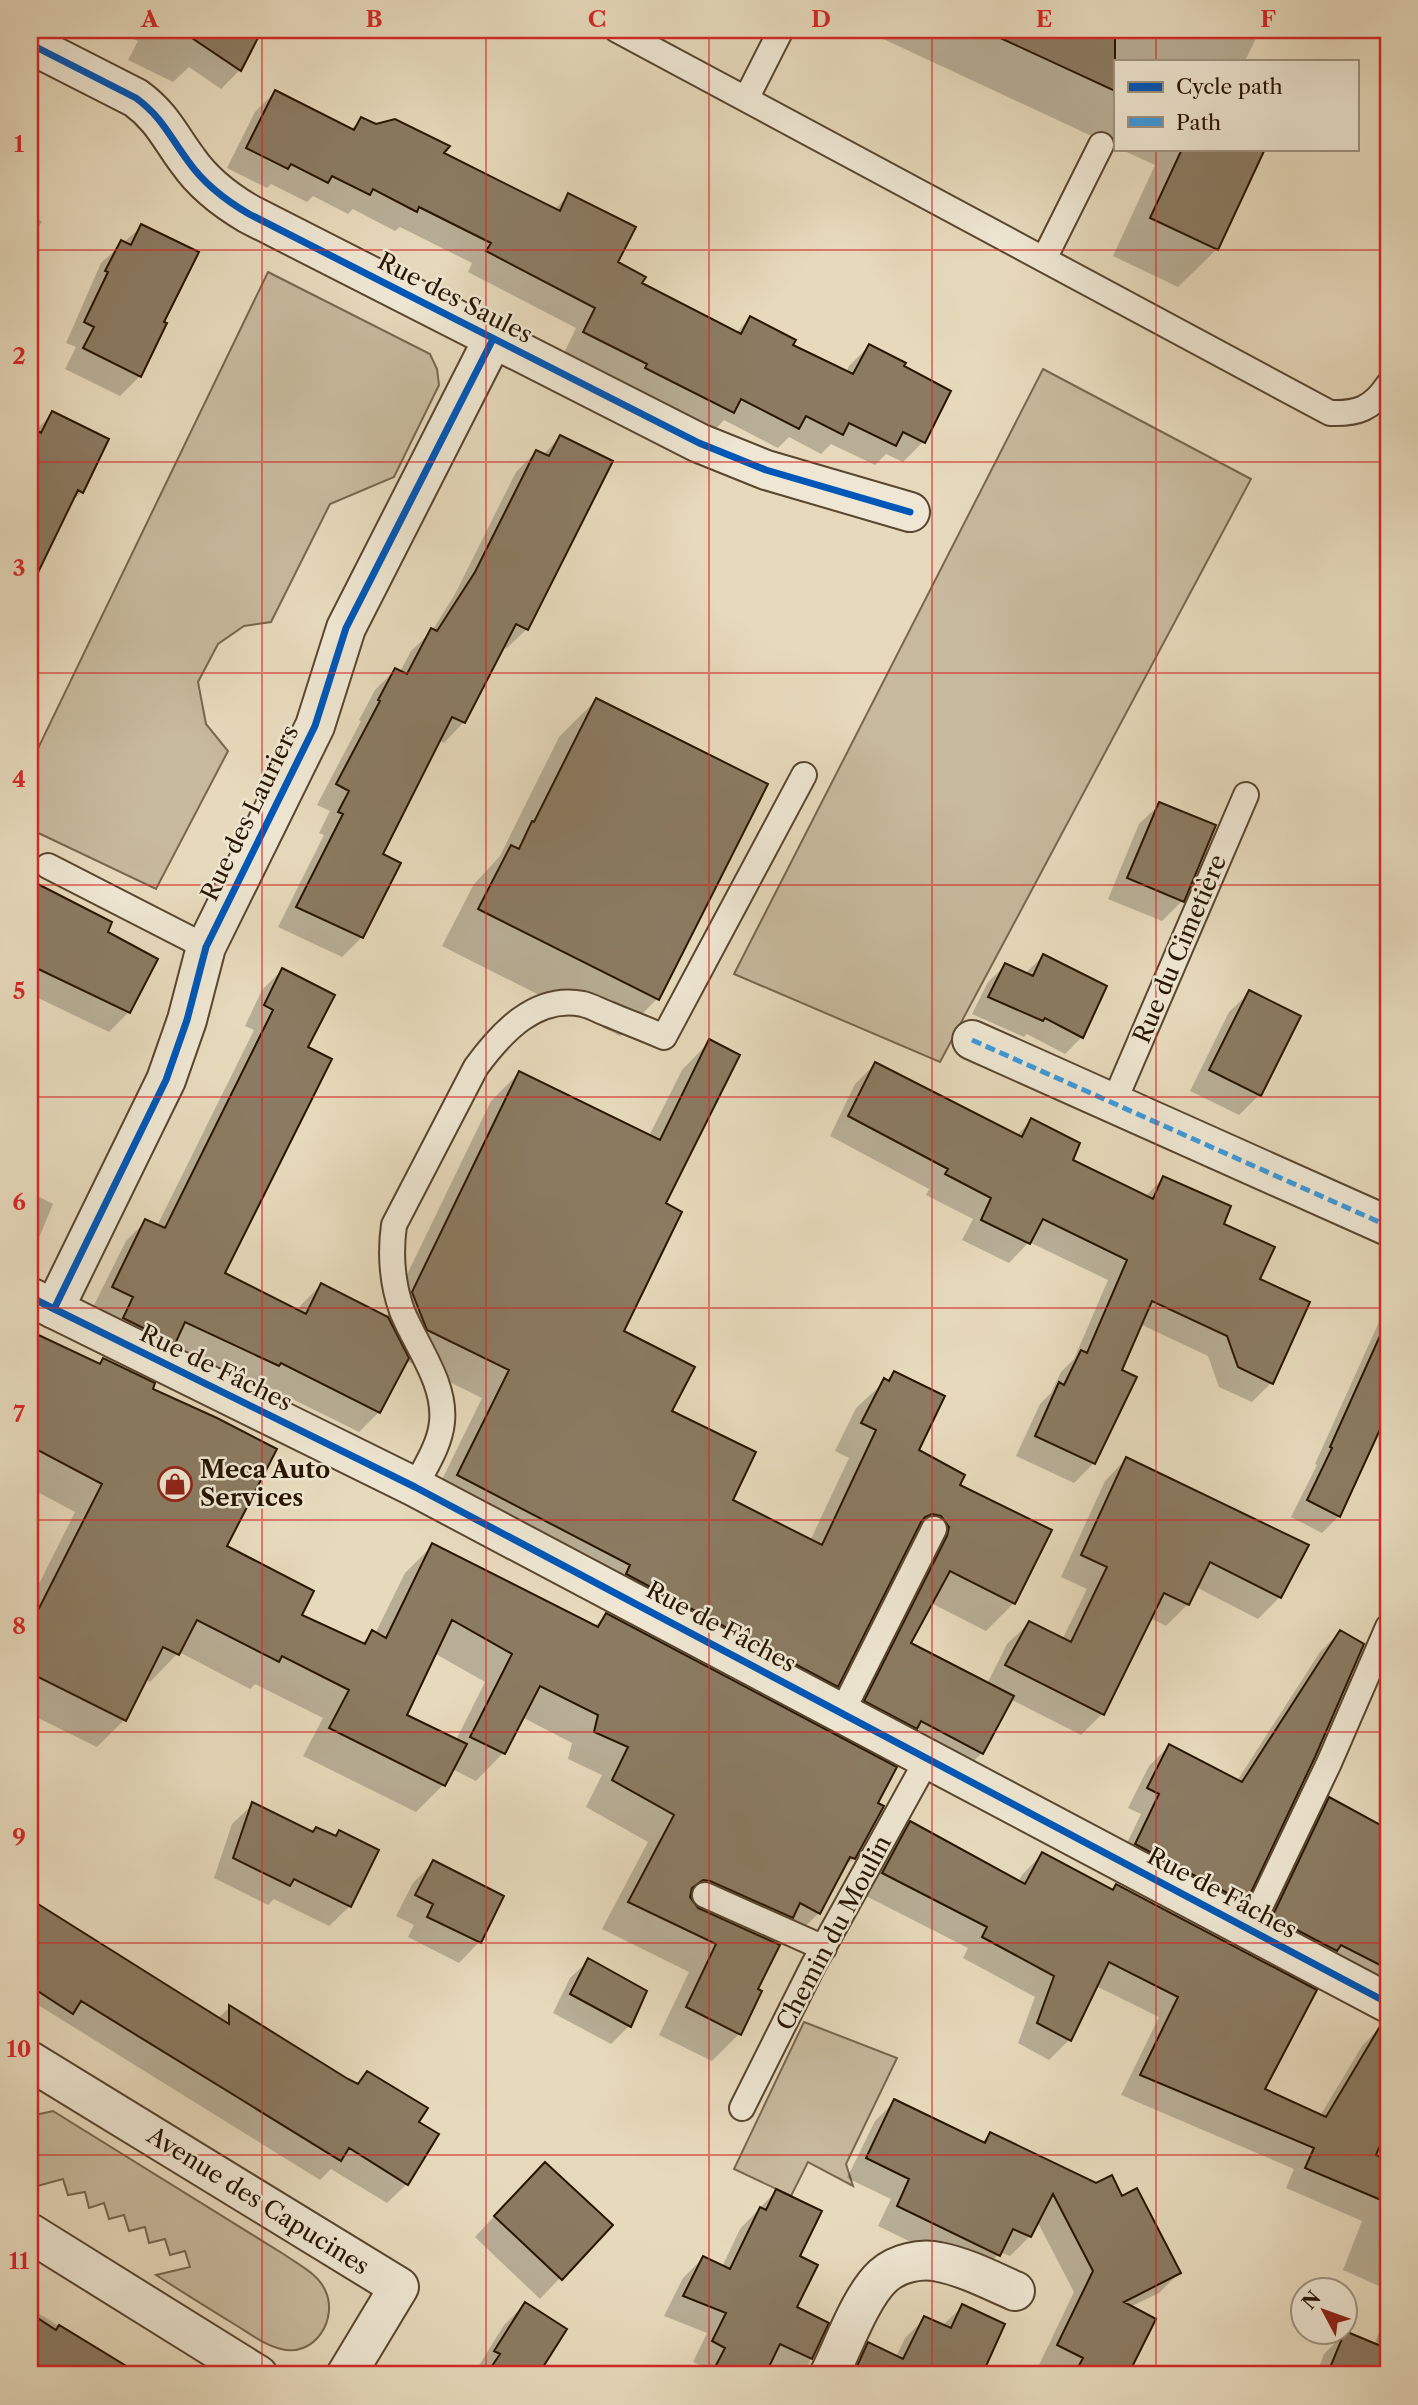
<svg xmlns="http://www.w3.org/2000/svg" width="1418" height="2405" viewBox="0 0 1418 2405" font-family="'Libre Caslon Text',serif">
<style>
.green{fill:#c7b99c;stroke:#78674e;stroke-width:2}
.shadow{fill:#0003;fill-rule:evenodd}
.building{fill:#8b7b62;stroke:#281500;stroke-width:2}
.lines{fill:none;stroke-linecap:round;stroke-linejoin:round}
.service-casing{stroke:#58462f;stroke-width:28}
.minor-casing{stroke:#58462f;stroke-width:42}
.tertiary-casing{stroke:#58462f;stroke-width:42}
.service{stroke:#efe7d3;stroke-width:24}
.minor{stroke:#efe7d3;stroke-width:38}
.tertiary{stroke:#efe7d3;stroke-width:38}
.quiet{stroke:#3d9adc;stroke-width:5;stroke-dasharray:10 5;stroke-linecap:butt}
.cycleway-casing{stroke:#efe7d3;stroke-width:11}
.cycleway{stroke:#0057b8;stroke-width:7}
.grid{fill:none;stroke:#d62828;stroke-width:2;stroke-opacity:0.55}
.labels{text-anchor:middle;stroke-width:5;stroke-linejoin:round;paint-order:stroke}
.street-label{font-size:24px;fill:#281500;stroke:#efe7d3}
.poi-label{font-size:24px;font-weight:bold;fill:#281500;stroke:#efe7d3;text-anchor:start}
.neatline{fill:none;stroke:#d62828;stroke-width:2.5}
.grid-label{font-size:23px;text-anchor:middle;font-weight:bold;fill:#d62828}
</style>
<rect width="100%" height="100%" fill="#e7dabc"/>
<filter id="stains"><feTurbulence type="fractalNoise" baseFrequency=".00286" numOctaves="4"/><feColorMatrix values="0 0 0 0 .2 0 0 0 0 .09 0 0 0 0 .02 0 0 0 .5 -.17"/></filter>
<radialGradient id="worn" r=".72"><stop offset=".6" stop-color="#630" stop-opacity="0"/><stop offset="1" stop-color="#630" stop-opacity=".3"/></radialGradient>
<path class="green" d="M268 272 430 354 437 369 439 385 394 477 330 504 271 622 244 626 218 644 198 682 206 724 228 751 156 889 30 829V765Z
M1043 369 1251 479 940 1062 734 974Z
M804 2022 897 2058 846 2164 853 2186 808 2162 791 2196 734 2169Z
M53 2111 285 2255C299 2265 318 2274 325 2290 339 2318 315 2358 281 2349 264 2345 249 2333 234 2324 208 2308 182 2292 156 2275L190 2267 185 2251 170 2255 165 2239 149 2243 145 2227 129 2231 124 2215 109 2219 104 2203 89 2208 85 2192 68 2195 63 2179 30 2188V2116Z"/>
<path class="shadow" d="M115 30H245L250 32 240 70 221 89 189 67 173 82 128 60 138 41Z
M864 30H1260L1245 61H1115V147Z
M275 92 350 130 362 119 441 154 554 210 569 195 616 263 640 284 736 333 750 318 791 346 846 373 849 366 869 346 902 367 948 391 923 442 903 462 886 454 875 465 831 444 821 454 789 437 778 448 724 420 713 432 626 388 628 384 564 353 576 328 468 272 472 263 400 227 395 231 353 209 348 214 313 196 307 202 271 184 267 188 227 168 255 112Z
M1120 149H1263L1217 249 1178 287 1113 256 1155 165Z
M30 212 42 222 30 236Z
M142 226 162 323 140 376 120 396 65 369 76 347 66 343 101 263Z
M53 413 82 492 69 504 30 585V433L34 432Z
M560 437 527 629 506 649 503 647 464 722 444 743 439 740 380 855 362 937 342 957 278 927 324 835 319 833 330 811 317 805 361 721 359 720 375 690 395 670 400 672 411 651 432 631 455 594 516 472 536 452 543 455Z
M596 700 657 999 620 1036 442 946 474 884 500 856 559 737Z
M1160 804 1182 901 1162 921 1108 899 1139 824Z
M33 886 106 932 155 960 129 1012 109 1032 30 994V889Z
M1043 956 1082 1037 1065 1054 1027 1034 1024 1037 972 1014 988 982 1006 965 1025 974Z
M282 970 306 1048 222 1274 298 1312 301 1305 321 1285 386 1318 491 1101 519 1073 649 1136 682 1070 710 1041 664 1204 622 1332 669 1412 730 1501 810 1541 849 1458 835 1451 856 1408 894 1373 917 1451 958 1486 1014 1603 986 1631 931 1603 909 1643 987 1684 1007 1644 1029 1623 1062 1640 1087 1589 1061 1577 1105 1481 1126 1459 1280 1597 1258 1619 1196 1587 1188 1604 1166 1626 1150 1618 1103 1713 1081 1735 1010 1699 982 1753 954 1781 838 1729 913 1544 908 1543 837 1686 809 1714 430 1504 482 1398 405 1360 379 1412 359 1432 260 1383 258 1385 171 1345 153 1363 93 1307 126 1241 146 1221 157 1226 254 1030 245 1026 262 990Z
M1250 992 1259 1095 1239 1115 1190 1091 1229 1012Z
M875 1064 1016 1136 1031 1121 1070 1160 1145 1197 1163 1178 1221 1224 1258 1280 1271 1383 1252 1402 1219 1387 1208 1356 1140 1324 1120 1371 1094 1463 1074 1483 1016 1456 1040 1404 1051 1393 1061 1372 1074 1359 1108 1280 1029 1242 1009 1263 962 1240 973 1219 926 1195 929 1189 830 1136 855 1084Z
M30 1192 53 1204 30 1259Z
M1388 1193V1214L1380 1211Z
M1388 1302V1410L1339 1516 1322 1533 1291 1517 1317 1465 1315 1464Z
M30 1332 99 1365 104 1360 150 1390 224 1547 299 1616 361 1644 373 1632 375 1634 405 1573 433 1545 594 1627 606 1615 876 1804 854 1858 840 1871 819 1913 791 1940 776 1932 767 1941 756 1990 739 2034 712 2061 659 2035 689 1972 602 1929 648 1842 586 1807 602 1775 568 1759 572 1743 522 1717 503 1753 476 1781 452 1769 444 1784 416 1812 303 1756 323 1718 255 1684 250 1689 179 1652 150 1682 145 1679 124 1720 97 1747 30 1714V1602L75 1512 30 1488ZM434 1653 485 1682 456 1740 404 1715Z
M1340 1632 1244 1902 1224 1921 1117 1864 1141 1814 1128 1808 1149 1766 1169 1746 1237 1781 1320 1652Z
M1329 1799 1335 1822 1388 1854V2000L1253 1937 1309 1820Z
M253 1804 312 1833 334 1837 339 1832 350 1906 329 1926 274 1899 268 1905 214 1878 232 1824Z
M911 1823 1018 1882 1022 1875 1042 1854 1111 1891 1116 1886 1263 2090 1320 2116 1362 2046 1382 2025 1388 2026V2123L1374 2156 1388 2162V2290L1343 2270 1362 2221 1286 2188 1294 2169 1121 2095 1159 2017 1096 1986 1069 2040 1049 2060 1018 2043 1035 1997 963 1958 968 1948 862 1894 890 1843Z
M434 1862 479 1942 459 1963 408 1937 414 1925 396 1916 413 1883Z
M30 1902 217 2019 230 2007 356 2084 367 2073 416 2122 407 2184 387 2203 331 2169 320 2180 30 2000Z
M588 1961 629 2026 611 2044 553 2013 570 1978Z
M895 2101 981 2143 990 2134 1121 2198 1179 2273 1159 2293 1130 2307 1154 2320 1126 2375H1058L1039 2365 1074 2292 1037 2221 1030 2236 1010 2256 1000 2252 979 2275 878 2226 891 2199 847 2178 875 2121Z
M524 2184 610 2225 540 2299 475 2237Z
M776 2191 798 2257 795 2308 827 2323 808 2365 806 2375H701L705 2368 693 2362 707 2333 664 2316 683 2278 703 2258 722 2267 740 2229Z
M525 2304 565 2329 536 2375H473L504 2325Z
M963 2306 984 2367 975 2375H843L849 2364 869 2344 896 2357 905 2338 925 2318 942 2326Z
M30 2308 138 2375H30Z
M1388 2310V2375H1316L1324 2354 1345 2333 1374 2345Z"/>
<path class="building" d="M180 30H262L241 71Z
M983 30H1115V91Z
M275 90 354 130 361 117 376 124 395 119 450 146 444 153 560 211 568 193 636 227 618 262 646 277 642 283 741 334 750 316 796 340 793 345 853 374 869 344 906 363 904 366 951 391 925 443 903 432 896 446 849 423 843 435 806 416 799 429 741 399 734 413 645 368 647 364 583 332 595 308 486 251 491 243 419 207 417 212 373 189 370 195 332 176 328 183 291 164 288 169 246 148Z
M1182 149H1265L1218 250 1150 218Z
M141 224 199 252 164 322 167 323 141 377 83 348 94 327 84 322 108 272 105 271 121 240 131 245Z
M52 411 109 439 83 493 78 490 30 589V427L41 433Z
M560 435 613 461 528 630 516 624 465 723 452 717 383 854 401 863 363 938 296 907 343 814 338 812 349 791 336 784 380 701 378 700 395 668 407 674 431 628 437 631 475 572 536 450 549 456Z
M596 698 768 784 659 1000 478 909 511 845 519 849 532 821 534 822Z
M1159 802 1216 825 1184 902 1127 878Z
M30 880 112 922 108 932 158 959 130 1013 30 965Z
M1043 954 1107 986 1083 1038 1045 1018 1043 1021 988 997 1005 963 1033 976Z
M282 968 335 995 308 1047 332 1059 225 1273 306 1314 321 1283 388 1317 409 1358 380 1413 281 1363 279 1366 185 1322 175 1344 123 1318 133 1297 112 1287 145 1219 165 1228 273 1010 264 1005Z
M1249 990 1301 1016 1261 1096 1209 1070Z
M709 1039 740 1055 666 1203 682 1212 624 1331 695 1367 672 1411 756 1452 733 1500 822 1545 876 1430 861 1423 884 1378 889 1381 894 1371 945 1396 919 1450 965 1475 960 1485 1052 1530 1015 1604 950 1571 911 1643 1014 1696 983 1754 921 1721 917 1729 864 1701 947 1536 949 1527 941 1516 932 1514 925 1517 921 1522 838 1687 626 1574 630 1565 457 1475 509 1370 427 1330 412 1292 519 1071 660 1140Z
M875 1062 1022 1137 1031 1118 1080 1143 1073 1160 1153 1199 1163 1176 1231 1206 1224 1224 1275 1247 1260 1279 1310 1302 1273 1384 1238 1367 1227 1336 1152 1301 1122 1370 1137 1377 1095 1464 1035 1436 1059 1382 1064 1385 1081 1350 1087 1353 1127 1260 1043 1219 1030 1244 981 1220 991 1198 945 1174 948 1169 848 1116Z
M1388 1318V1412L1340 1517 1307 1500 1332 1448 1330 1447Z
M30 1331 100 1364 103 1358 155 1383 153 1389 217 1418 277 1449 227 1546 314 1591 302 1615 365 1644 372 1630 386 1638 432 1543 598 1627 606 1613 897 1767 878 1803 884 1806 855 1859 850 1857 820 1914 800 1903 793 1918 710 1881 703 1880 692 1888 690 1897 698 1908 780 1945 758 1989 762 1991 741 2035 686 2007 716 1944 628 1902 674 1815 612 1780 628 1747 594 1732 598 1715 540 1686 505 1754 470 1737 512 1654 452 1620 407 1715 467 1744 445 1786 329 1728 349 1690 282 1656 279 1662 197 1620 179 1655 163 1647 126 1721 30 1673V1626L102 1484 30 1446Z
M1126 1457 1309 1545 1281 1598 1210 1562 1189 1605 1164 1593 1104 1715 1005 1665 1029 1621 1071 1642 1107 1567 1081 1555Z
M1340 1630 1364 1644 1315 1757 1246 1903 1135 1844 1159 1794 1147 1788 1169 1744 1242 1782Z
M1329 1797 1388 1829V1969L1341 1945 1337 1951 1272 1917Z
M252 1802 313 1832 316 1827 336 1836 339 1830 379 1850 351 1907 294 1879 290 1886 233 1858Z
M910 1821 1025 1884 1042 1852 1113 1890 1116 1884 1317 1990 1265 2089 1326 2117 1382 2023 1388 2025V2127L1376 2155 1388 2160V2203L1305 2168 1314 2148 1140 2075 1178 1997 1109 1962 1071 2041 1037 2023 1054 1976 982 1937 987 1927 882 1873Z
M433 1860 504 1896 481 1943 427 1917 433 1904 415 1895Z
M30 1899 229 2024V2005L348 2079 358 2084 367 2071 428 2108 419 2122 439 2134 408 2185 349 2148 341 2161 81 2001 73 2014 30 1986Z
M588 1958 647 1991 631 2027 570 1994Z
M894 2099 985 2143 990 2132 1096 2183 1112 2175 1122 2196 1137 2188 1181 2273 1124 2302 1156 2319 1128 2375H1074L1083 2358 1057 2345 1093 2271 1053 2194 1031 2237 1013 2229 1000 2256 897 2206 909 2179 866 2158Z
M545 2162 613 2225 562 2280 494 2216Z
M776 2189 822 2211 800 2256 818 2265 797 2307 829 2323 812 2359 780 2344 765 2375H711L725 2348 712 2341 726 2313 683 2296 703 2256 730 2269 760 2207 766 2210Z
M525 2302 567 2329 538 2375H486L500 2354 494 2351Z
M962 2304 1005 2324 982 2375H853L868 2342 903 2359 924 2316 951 2328Z
M30 2313 56 2330 59 2325 141 2375H30Z
M1345 2331 1388 2349V2375H1327Z"/>
<g class="lines">
<g class="service-casing">
<path id="service" d="M617 30 1330 413C1357 414 1372 409 1388 385
M746 99 781 30
M1044 259 1101 145
M48 866 206 947
M1114 1102 1246 795
M415 1487C425 1467 440 1445 442 1422 446 1383 416 1346 402 1311 392 1283 390 1254 394 1225L476 1067C501 1033 536 994 583 1004 591 1006 600 1011 608 1014 627 1022 646 1029 664 1037L804 775
M842 1712 934 1529
M705 1895 824 1948
M1250 1928 1329 1763 1388 1627
M742 2108 813 1966 928 1758"/>
</g>
<g class="minor-casing">
<path id="minor" d="M30 44 136 98C162 117 170 137 188 161 204 184 225 200 249 214L699 443 766 470 910 512
M972 1040 1388 1226
M54 1309 166 1080 187 1020 206 947 315 726 346 628 493 339
M30 2061 399 2287 346 2375
M30 2233 258 2375
M829 2375C843 2347 861 2296 883 2276 897 2263 921 2258 939 2262 965 2267 990 2280 1015 2291"/>
</g>
<g class="tertiary-casing">
<path id="tertiary" d="M30 1297 415 1487 1388 2003"/>
</g>
<use href="#service" class="service"/>
<use href="#minor" class="minor"/>
<use href="#tertiary" class="tertiary"/>
<path class="quiet" d="M972 1040 1388 1226"/>
<g class="cycleway-casing">
<path id="cycleway" d="M30 44 136 98C162 117 170 137 188 161 204 184 225 200 249 214L699 443 766 470 910 512
M30 1297 415 1487 1388 2003
M54 1309 166 1080 187 1020 206 947 315 726 346 628 493 339"/>
</g>
<use href="#cycleway" class="cycleway"/>
</g>
<path class="grid" d="M262 30V2375M486 30V2375M709 30V2375M932 30V2375M1156 30V61M1156 149V2375M30 250H1388M30 462H1388M30 673H1388M30 885H1388M30 1097H1388M30 1308H1388M30 1520H1388M30 1732H1388M30 1943H1388M30 2155H1388"/>
<defs>
<g id="shop-ring" transform="scale(1.75)"><circle r="9.5" fill="#efe7d3" stroke="#8f2418" stroke-width="1.5"/><path d="M-5-2.5h2.3a2.7 3.5 0 0 1 5.4 0H5L5.5 6h-11ZM-1.5-2.5h3a1.5 2.3 0 0 0-3 0Z" fill="#8f2418"/></g>
</defs>
<g fill-rule="evenodd">
<use href="#shop-ring" x="175" y="1484"/>
</g>
<g class="labels">
<g class="street-label">
<text transform="translate(455 298) rotate(27)" y="8">Rue des Saules</text>
<text transform="translate(250 813) rotate(-64)" y="8">Rue des Lauriers</text>
<text transform="translate(1180 949) rotate(-67)" y="8">Rue du Cimetière</text>
<text transform="translate(216 1368) rotate(26)" y="8">Rue de Fâches</text>
<text transform="translate(721 1627) rotate(28)" y="8">Rue de Fâches</text>
<text transform="translate(1222 1893) rotate(28)" y="8">Rue de Fâches</text>
<text transform="translate(834 1933) rotate(-62)" y="8">Chemin du Moulin</text>
<text transform="translate(258 2201) rotate(32)" y="8">Avenue des Capucines</text>
</g>
<g class="poi-label">
<text x="200" y="1478">Meca Auto<tspan x="200" dy="28">Services</tspan></text>
</g>
</g>
<rect width="1418" height="2405" fill="none" stroke="#e7dabc" stroke-width="77"/>
<rect x="1114" y="60" width="245" height="91" fill="#efe7d3" stroke="#9f937f" stroke-width="2"/>
<rect x="1128" y="82" width="35" height="10" fill="#0057b8" stroke="#9f937f" stroke-width="2"/>
<text x="1176" y="94" font-size="21" fill="#281500">Cycle path</text>
<rect x="1128" y="117" width="35" height="10" fill="#3d9adc" stroke="#9f937f" stroke-width="2"/>
<text x="1176" y="130" font-size="21" fill="#281500">Path</text>
<g transform="translate(1324 2311) rotate(311)"><circle r="33" fill="#efe7d3" stroke="#9f937f" stroke-width="2"/>
<path d="M0-5L12 26L0 18L-12 26Z" fill="#8f2418"/>
<text y="-10" font-size="19" font-weight="bold" text-anchor="middle" fill="#281500">N</text>
</g>
<rect x="38" y="38" width="1342" height="2328" class="neatline"/>
<g class="grid-label">
<text x="150" y="27">A</text>
<text x="374" y="27">B</text>
<text x="597" y="27">C</text>
<text x="821" y="27">D</text>
<text x="1044" y="27">E</text>
<text x="1268" y="27">F</text>
<text x="19" y="152">1</text>
<text x="19" y="364">2</text>
<text x="19" y="576">3</text>
<text x="19" y="787">4</text>
<text x="19" y="999">5</text>
<text x="19" y="1210">6</text>
<text x="19" y="1422">7</text>
<text x="19" y="1634">8</text>
<text x="19" y="1845">9</text>
<text x="19" y="2057">10</text>
<text x="19" y="2269">11</text>
</g>
<rect width="100%" height="100%" filter="url(#stains)"/>
<rect width="100%" height="100%" fill="url(#worn)"/>
</svg>
